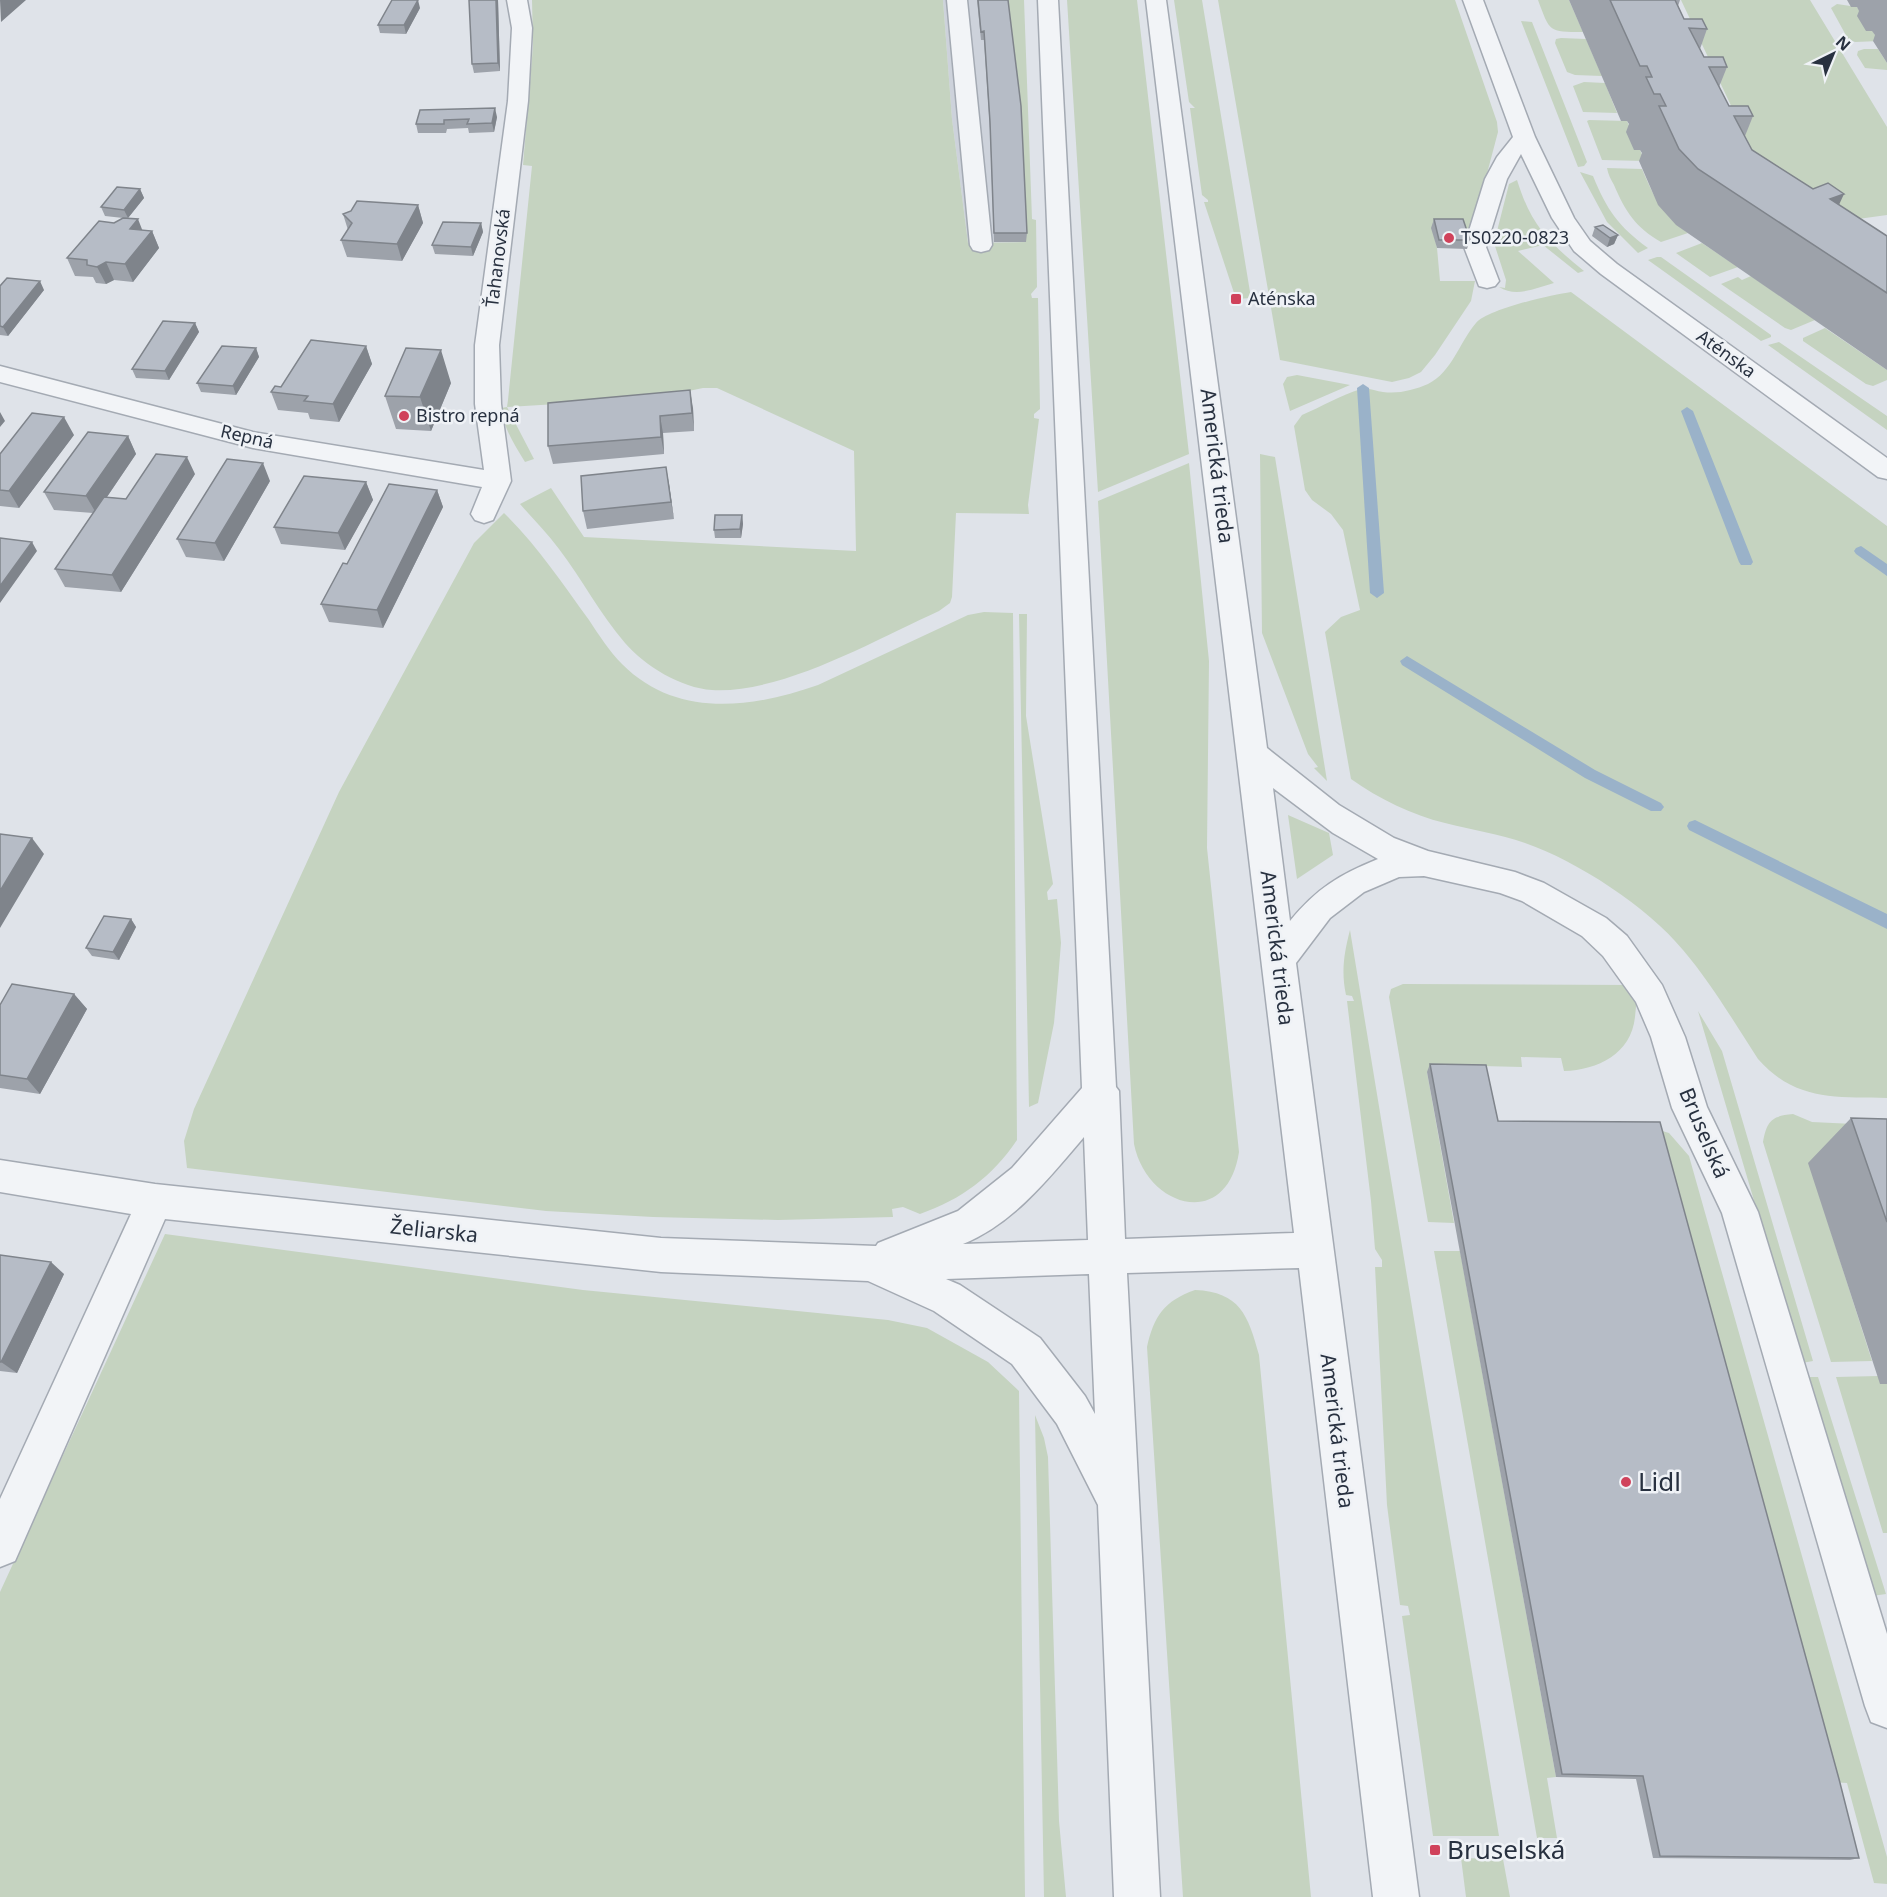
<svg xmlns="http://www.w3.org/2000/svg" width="1887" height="1897" viewBox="0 0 1887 1897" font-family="'Noto Sans',sans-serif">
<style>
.built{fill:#cdd2db}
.green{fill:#c5d3c0}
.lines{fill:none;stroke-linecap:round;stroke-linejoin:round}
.stream{fill:#9ab2c9;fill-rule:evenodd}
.minor-casing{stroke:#a4aab3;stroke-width:3}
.minor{fill:#f2f4f7;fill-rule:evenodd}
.wall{fill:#9da2aa}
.shaded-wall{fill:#7f848b}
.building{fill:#b6bcc6;stroke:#7f848b;stroke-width:1.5}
.poi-dot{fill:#d0425b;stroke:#eff2f6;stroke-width:2}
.labels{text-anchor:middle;stroke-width:5;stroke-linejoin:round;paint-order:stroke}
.far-poi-label{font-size:18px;fill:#283140;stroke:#eff2f6;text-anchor:start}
.far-street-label{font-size:18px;fill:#283140;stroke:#eff2f6}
.street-label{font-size:21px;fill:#283140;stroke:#eff2f6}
.near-poi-label{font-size:26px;fill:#283140;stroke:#eff2f6;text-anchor:start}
</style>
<rect width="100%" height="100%" fill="#dfe3e9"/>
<path class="built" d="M943 0H1007L1013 39 1026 242 968 243 952 119Z"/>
<path class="green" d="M532 0H943L952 119 968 243 1026 242 1022 138 1008 0H1024L1032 219 1036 220 1037 287 1031 294 1032 298H1038L1040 409 1034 414V418L1039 419 1028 505 1029 514 956 513 952 597 950 603 939 611C875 640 782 694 712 690 681 688 645 666 625 643 600 614 582 579 559 549 547 533 533 519 520 504L551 488 584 537 856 551 854 451 717 388H703L655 398 507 407 534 459 525 462C514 444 504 429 501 408L507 407 508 400 532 166 523 165 533 46Z
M1067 0H1137L1189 454 1098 492Z
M1174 0H1202L1251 298 1236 299 1204 202H1208V200L1202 195 1190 108H1195L1189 102Z
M1218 0H1455L1497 122 1498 132 1467 249 1432 228 1437 248 1440 281H1475L1471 301 1435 355 1421 372 1409 378 1392 382 1280 360Z
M1538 0H1569L1583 32C1548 32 1550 32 1538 0Z
M1681 0H1810L1887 127V215L1858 219 1762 171Z
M1837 4 1857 7 1879 41 1855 42 1848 39 1831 8Z
M1521 21 1532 22 1587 162 1584 166 1578 167Z
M1561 38 1586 39 1602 76 1575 75 1567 72 1555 43 1556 39Z
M1864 49H1878L1887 63V70L1865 68 1857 55 1858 51Z
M1584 82 1605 83 1617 113 1583 112 1573 86Z
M1589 120 1627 121 1632 132 1634 149 1640 150 1645 161 1602 160 1587 121Z
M1607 168 1642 169C1654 197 1662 215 1688 233L1661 242C1636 228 1625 211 1614 185 1611 180 1608 174 1607 168Z
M1580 172 1593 176C1607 210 1618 226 1648 248L1638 253 1607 222Z
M1517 180C1531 225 1548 242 1584 271L1578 273 1543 245 1518 251 1554 283C1536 288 1516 298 1499 287L1505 288 1506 280 1494 243 1509 184Z
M1702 243 1738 267 1710 277 1676 253Z
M1657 257H1661L1771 335V337L1761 341 1648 260Z
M1751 276 1815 320 1791 330 1785 328 1721 284 1738 277 1742 280Z
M1571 292 1887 526V1098C1835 1097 1795 1101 1758 1059 1734 1022 1711 983 1683 950 1648 907 1577 861 1525 843 1499 834 1472 830 1445 823 1412 815 1379 799 1351 779L1325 632 1341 617 1360 610 1343 530 1331 514 1312 500 1305 490 1294 426 1302 415C1321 407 1341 395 1361 389 1367 387 1376 391 1383 392 1399 394 1414 390 1428 384 1452 372 1459 343 1476 323 1488 309 1551 295 1571 292Z
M1825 328 1887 370V380L1873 386 1866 384 1803 341V338Z
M1779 342 1887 416V430L1768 345Z
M1297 375 1350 385 1290 411 1283 384 1287 377Z
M1260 454 1275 457 1327 781 1314 768 1318 767 1308 754 1262 633Z
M1189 463 1209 661 1207 848 1239 1152C1227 1231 1147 1208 1134 1144L1098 501Z
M504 513C537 545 562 583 589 620 599 635 609 651 622 664 677 719 752 708 818 685L968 615 984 612 1013 613 1017 1140C992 1177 962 1199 920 1214L903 1207 892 1209 893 1217 778 1220 653 1217 546 1211 187 1168 184 1141 194 1109 339 792 474 543Z
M1019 614H1027L1026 716 1053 884 1047 892 1048 900 1057 899 1061 943 1058 980 1054 1023 1038 1103 1029 1107Z
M1288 815 1329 833 1333 855 1297 879Z
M1350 930 1499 1836H1433L1402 1616 1410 1615 1408 1606 1400 1605 1387 1505 1375 1267H1382V1260L1375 1249 1371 1201 1347 1001H1354L1352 996 1346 995C1341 972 1344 953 1350 930Z
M1403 984 1633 985C1638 997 1636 1005 1635 1017 1631 1054 1598 1070 1564 1071L1561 1058 1521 1057 1522 1067 1482 1066 1427 1072 1454 1223 1428 1222 1389 997 1391 989Z
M1698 1011 1722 1051 1813 1361 1802 1363Z
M1793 1114 1812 1122 1875 1125 1887 1139 1809 1163 1872 1361 1831 1362 1763 1142C1767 1121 1771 1116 1793 1114Z
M1659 1130 1669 1133 1689 1156 1887 1857V1884L1874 1883 1847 1783 1831 1782Z
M165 1234 583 1290 888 1320 927 1328 988 1362 1019 1391 1025 1897H0V1592Z
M1434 1251H1460L1556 1777 1547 1778 1557 1838H1537Z
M1195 1290C1240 1292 1248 1315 1259 1355L1311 1897H1183L1147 1347C1154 1316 1164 1301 1195 1290Z
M1878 1376 1887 1384V1533H1883L1836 1377Z
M1807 1377H1818L1886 1594 1872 1596Z
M1035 1415 1044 1438 1048 1457 1059 1821 1066 1897H1044Z
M1461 1858 1503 1859 1510 1897H1466Z"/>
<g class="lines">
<path class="stream" d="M1363 384 1369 388 1384 593 1377 598 1370 593 1357 388Z
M1687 407 1693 411 1753 562 1751 565H1741L1739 562 1681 411Z
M1861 546 1887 564V576L1856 554 1854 551 1856 548Z
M1407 656 1595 770 1661 803 1664 807 1661 811H1651L1585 778 1402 665 1400 661Z
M1695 820 1887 914V929L1689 830 1687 826 1689 822Z"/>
<g class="minor-casing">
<path id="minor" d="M507 0H527L532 28 528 101 499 345 501 404 511 481 493 520 484 523 475 520 471 514 482 487 253 448 0 382V366L253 432 484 470 475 404V345L508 101 512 28Z
M947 0H967L992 245 989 250 981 252 973 250 970 245Z
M1038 0H1058L1116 1087 1119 1091 1125 1239 1294 1233 1146 0H1166L1267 748 1339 805 1394 838 1428 851 1515 872 1544 883 1606 918 1627 936 1662 985 1685 1037 1707 1107 1758 1212 1887 1634V1728L1871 1722 1865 1706 1722 1213 1672 1108 1651 1037 1636 1002 1603 956 1582 936 1522 901 1500 893 1424 876 1399 877 1364 892 1330 918 1296 963 1419 1897H1373L1299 1268 1127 1273 1160 1897H1114L1098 1505 1057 1424 1012 1364 934 1311 868 1281 661 1272 165 1219 15 1561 0 1567V1499L131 1214 0 1192V1160L155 1184 661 1238 876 1246 878 1243 958 1211 1012 1168 1082 1088ZM1273 788 1333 833 1378 859C1339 875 1317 888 1290 921ZM1084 1137 1088 1240 963 1244C1014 1223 1049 1178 1084 1137ZM1089 1274 1095 1414 1085 1396 1040 1338 960 1285 946 1279Z
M1463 0H1483L1535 137 1574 218 1590 241 1617 264 1887 458V479L1878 477 1601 274 1574 251 1552 218 1521 154 1507 179 1486 247 1499 281 1495 286 1487 288 1479 286 1464 247 1485 179 1497 157 1513 137Z"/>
</g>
<use href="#minor" class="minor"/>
</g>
<path class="wall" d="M498 0 500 71 474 73 472 64Z
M977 0H1008L1027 233 1026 242H994L990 130 984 40H981Z
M1569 0H1680L1678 6 1684 19 1707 29 1700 49 1704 57 1727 67 1719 87 1729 106 1753 116 1745 136 1752 150 1887 236V370L1676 225 1658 205 1639 161 1642 153 1640 150H1634L1626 132 1629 124 1627 121H1621Z
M1847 0H1887V63L1873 41 1875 35 1872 31H1866L1857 16 1859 11 1857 7H1851Z
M420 8 406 34 380 33 378 25Z
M420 110 497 117 494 132 469 133 468 128 447 129 446 133H418L416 124Z
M140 189 144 198 128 218 142 230 152 231 159 248 133 282 114 280 106 284 96 283 93 277 75 276 67 258 114 223 123 218 105 216 101 207Z
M418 205 423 223 402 261 347 257 341 240 348 230 343 214Z
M1434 219 1470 240 1467 249 1437 248 1431 228Z
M481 223 483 232 473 256 435 254 432 245Z
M1595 227 1618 235 1614 244 1607 247 1592 236Z
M0 286 44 290 8 336 0 335Z
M195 323 199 332 169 380 136 378 132 369Z
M366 346 372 364 339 422 310 419 308 413 278 410 271 392Z
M256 348 259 357 236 395 201 392 197 383Z
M451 383 431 431 396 429 385 396Z
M548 403 693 408 694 431 663 433 664 454 553 464 548 446Z
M74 435 19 508 0 506V454Z
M128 436 136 454 107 497 126 499 195 474 121 592 65 587 55 569 93 513 54 510 44 492Z
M270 481 224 561 186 557 177 539Z
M366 482 373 500 345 550 281 544 274 527Z
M669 484 674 519 587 529 583 511Z
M437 490 443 507 383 628 329 622 321 604 347 564Z
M742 515 743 524 741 538H715L714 530Z
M131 919 136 927 119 960 92 956 86 948Z
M74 994 87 1009 40 1094 0 1088V1005Z
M1430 1064 1498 1121 1859 1858 1850 1860 1653 1858 1636 1779 1556 1777 1427 1072Z
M1851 1118 1887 1119V1384H1880L1808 1163Z
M0 1255 64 1274 17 1373 0 1371Z"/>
<path class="shaded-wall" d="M0 0H26L1 22Z
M418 0 420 8 406 34 404 25Z
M496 0H498L500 71 498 63Z
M495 108 497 117 494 132 492 123Z
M140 189 144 198 128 218 124 210Z
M1844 194 1819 248 1830 199Z
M418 205 423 223 402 261 397 244Z
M138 219 145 237 130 229Z
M481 223 483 232 473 256 471 247Z
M152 231 159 248 133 282 125 264Z
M1618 235 1614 244 1607 247 1610 238Z
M106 262 114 280 106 284 97 267Z
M40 281 44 290 8 336 3 327Z
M195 323 199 332 169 380 165 371Z
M366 346 372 364 339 422 333 404Z
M256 348 259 357 236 395 233 386Z
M441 350 451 383 431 431 420 397Z
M690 390 693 408 694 431 692 413Z
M0 412 5 421 0 427Z
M660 416 663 433 664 454 661 437Z
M64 417 74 435 19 508 9 491Z
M128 436 136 454 96 513 86 496Z
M187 457 195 474 121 592 112 575Z
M263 463 270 481 224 561 215 543Z
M666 467 669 484 674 519 671 502Z
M366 482 373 500 345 550 338 533Z
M437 490 443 507 383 628 377 610Z
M742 515 743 524 741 538 740 529Z
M32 542 37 551 0 603V586Z
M32 838 44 854 0 928V891Z
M131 919 136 927 119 960 113 952Z
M74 994 87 1009 40 1094 27 1079Z
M51 1262 64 1274 17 1373 1 1362Z"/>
<path class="building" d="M392 0H418L404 25H378Z
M469 0H496L498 63 472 64Z
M978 0H1008L1021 106 1027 233H994L990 122 984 31 981 32Z
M1610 0H1675L1684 19H1702L1707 29 1689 28 1704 57H1723L1727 67H1709L1729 106H1748L1753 116H1734L1752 150 1813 189 1828 183 1844 194 1830 199 1887 236V293L1698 169 1679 149 1659 106H1666L1660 94H1654L1646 77H1652L1647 66H1640Z
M495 108 492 123 467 124 469 119 444 120V124H416L420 110Z
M117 187 140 189 124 210 101 207Z
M357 201 418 205 397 244 341 240 352 223 343 214 351 211Z
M123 218 138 219 130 229 152 231 125 264 106 262 97 267 87 265V260L67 258 99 221 114 223Z
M1434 219H1463L1470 240H1439Z
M443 222 481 223 471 247 432 245Z
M1603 225 1618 235 1610 238 1595 227Z
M7 278 40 281 3 327 0 326V286Z
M163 321 195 323 165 371 132 369Z
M311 340 366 346 333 404 304 401 308 396 271 392 275 386 281 387Z
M222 346 256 348 233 386 197 383Z
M406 348 441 350 420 397 385 396Z
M690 390 692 413 660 416 661 437 548 446V403Z
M32 413 64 417 9 491 0 490V454Z
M88 432 128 436 86 496 44 492Z
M156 454 187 457 112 575 55 569 104 497 126 499Z
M227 459 263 463 215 543 177 539Z
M666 467 671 502 583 511 581 476Z
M304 476 366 482 338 533 274 527Z
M389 484 437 490 377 610 321 604 343 563 347 564Z
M715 515H742L740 529 714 530Z
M0 538 32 542 0 586Z
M0 834 32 838 0 891Z
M104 916 131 919 113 952 86 948Z
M12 984 74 994 27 1079 0 1075V1005Z
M1430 1064 1486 1065 1498 1121 1660 1122 1839 1779 1859 1858 1660 1856 1643 1776 1562 1774Z
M1851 1118 1887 1119V1222Z
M0 1255 51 1262 1 1362H0Z"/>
<g class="poi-dot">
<circle cx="1449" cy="238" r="6"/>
<rect x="1230" y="293" width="12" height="12" rx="3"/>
<circle cx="404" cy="416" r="6"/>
<circle cx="1626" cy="1482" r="6"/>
<rect x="1429" y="1844" width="12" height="12" rx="3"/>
</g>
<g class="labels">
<g class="far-poi-label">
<text x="1461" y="244">TS0220-0823</text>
<text x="1248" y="305">Aténska</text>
<text x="416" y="422">Bistro repná</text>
</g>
<g class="far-street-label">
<text transform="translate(498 258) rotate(-83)" y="6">Ťahanovská</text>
<text transform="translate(1726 354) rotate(36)" y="6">Aténska</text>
<text transform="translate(247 437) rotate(13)" y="6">Repná</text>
</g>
<g class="street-label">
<text transform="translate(1217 466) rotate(83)" y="7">Americká trieda</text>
<text transform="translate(1277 948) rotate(83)" y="7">Americká trieda</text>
<text transform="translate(1704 1133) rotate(67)" y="7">Bruselská</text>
<text transform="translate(434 1231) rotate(6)" y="7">Želiarska</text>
<text transform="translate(1337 1431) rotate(83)" y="7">Americká trieda</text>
</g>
<g class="near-poi-label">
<text x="1638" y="1491">Lidl</text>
<text x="1447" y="1859">Bruselská</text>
</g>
</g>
<g transform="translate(1833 54) rotate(43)" stroke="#eff2f6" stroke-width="4.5" paint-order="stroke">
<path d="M0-4.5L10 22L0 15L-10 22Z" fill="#283140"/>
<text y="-9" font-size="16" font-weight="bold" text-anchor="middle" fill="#283140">N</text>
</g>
</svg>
